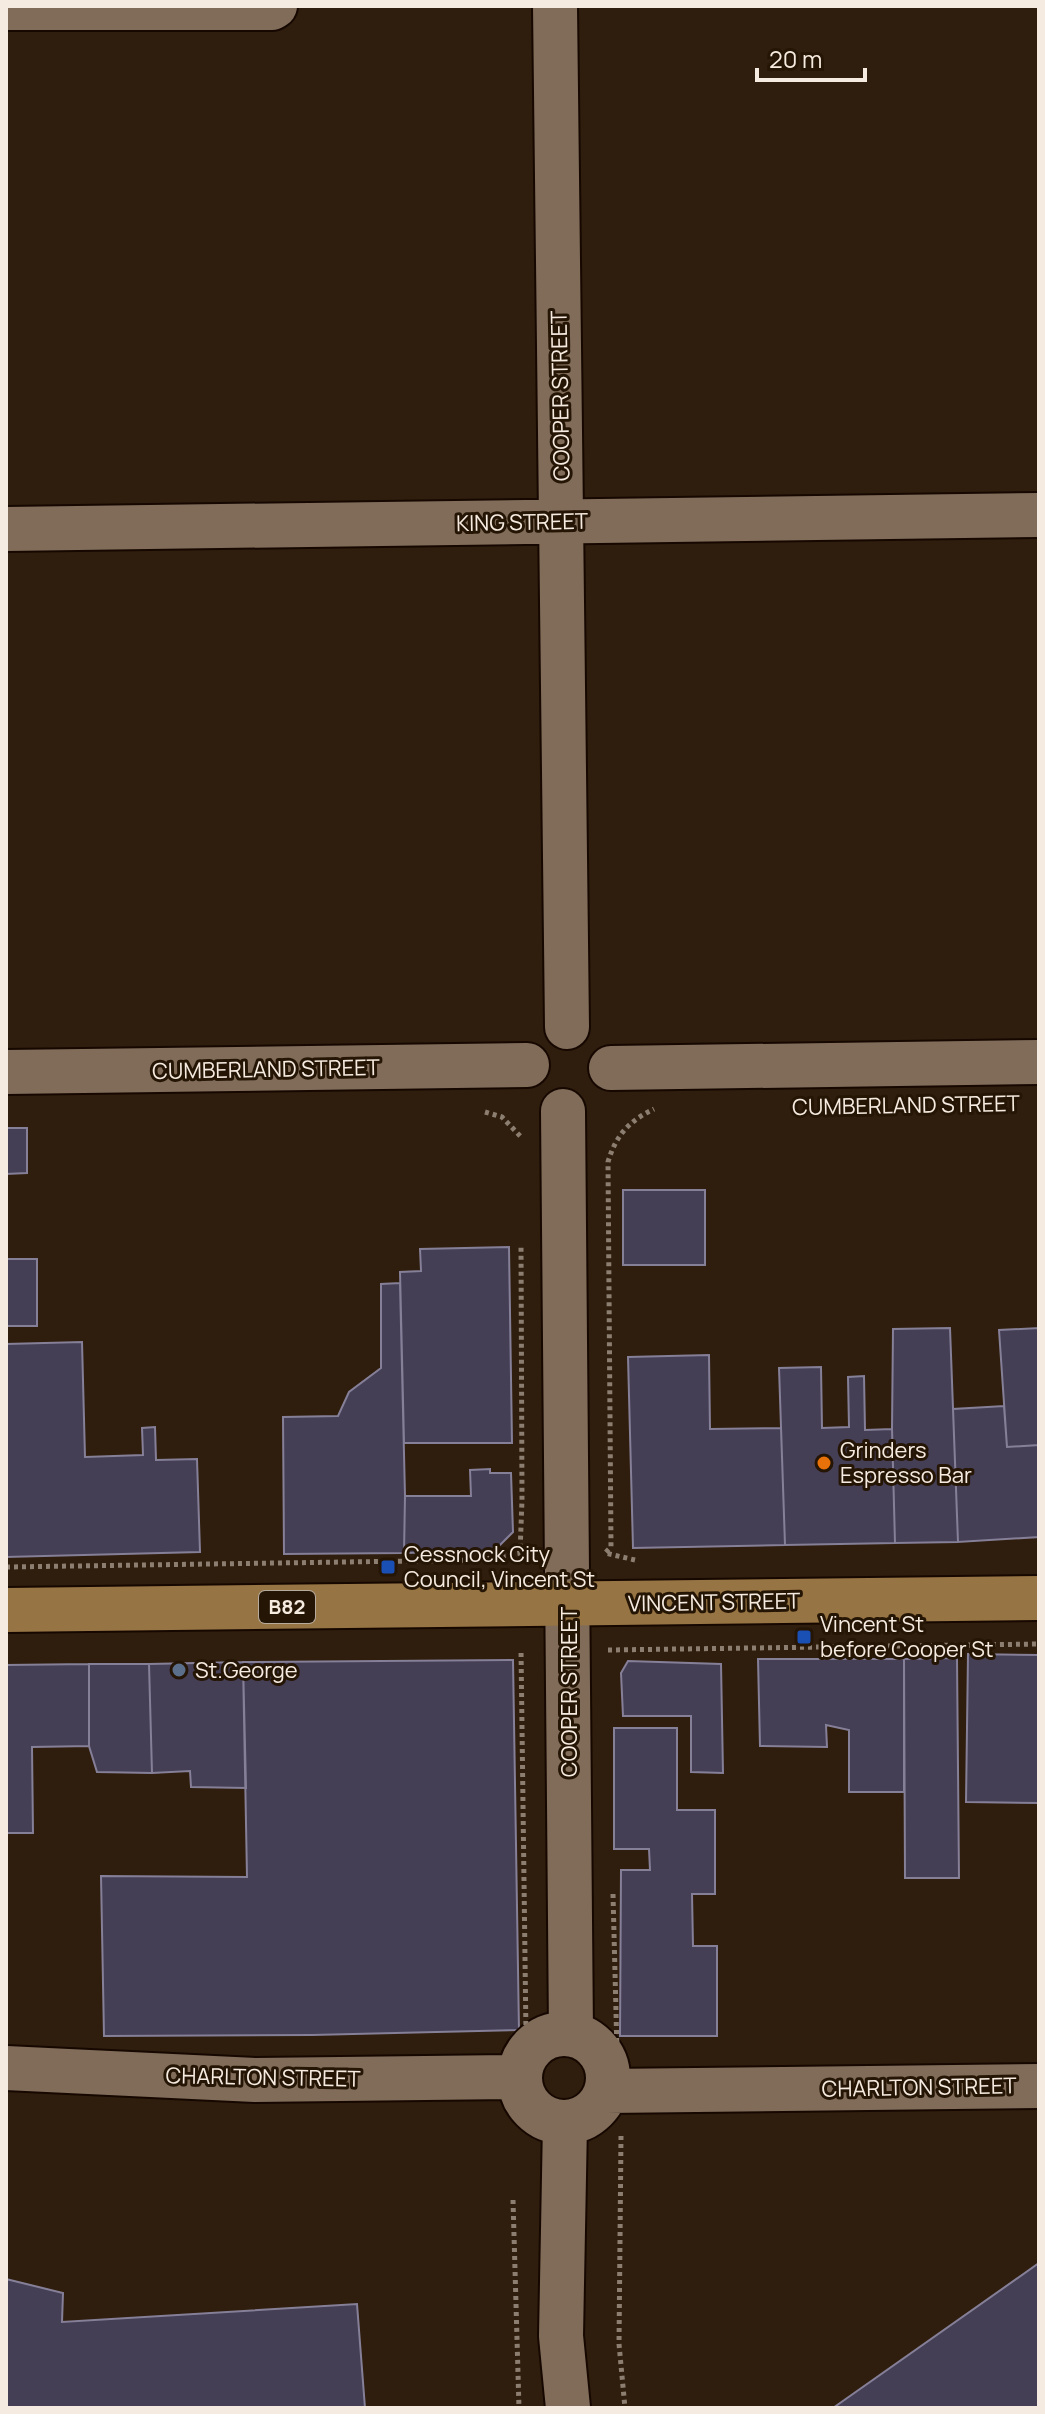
<svg xmlns="http://www.w3.org/2000/svg" width="1045" height="2414" viewBox="0 0 1045 2414" font-family="Manrope,sans-serif">
<style>
.building{fill:#453f56;stroke:#857f98;stroke-width:2}
.lines{fill:none;stroke-linecap:round;stroke-linejoin:round}
.minor-casing{stroke:#160800;stroke-width:48}
.major-casing{stroke:#160800;stroke-width:48}
.path{stroke:#8c7e70;stroke-width:5;stroke-dasharray:4 4;stroke-linecap:butt}
.minor{stroke:#806c59;stroke-width:44}
.major{stroke:#967443;stroke-width:44}
.food-dot{fill:#e8710a;stroke:#251505;stroke-width:3}
.transit-dot{fill:#1a4fb4;stroke:#251505;stroke-width:3}
.service-dot{fill:#5c6f8a;stroke:#251505;stroke-width:3}
.labels{text-anchor:middle;stroke-width:6;stroke-linejoin:round;paint-order:stroke}
.shield{fill:#251505;stroke:#b7ab9e;stroke-width:2}
.shield-label{font-size:20px;font-weight:bold;fill:#f6ebe0}
.street-label{font-size:22px;fill:#f6ebe0;stroke:#251505}
.poi-label{font-size:22px;fill:#f6ebe0;stroke:#251505;text-anchor:start}
</style>
<rect width="100%" height="100%" fill="#2f1e0d"/>
<path class="building" d="M6 1128H27V1173L6 1174Z
M623 1190H705V1265H623Z
M509 1247 512 1443H404L400 1272 421 1271 420 1249Z
M6 1259H37V1326H6Z
M400 1283 405 1496 404 1553 284 1554 283 1417 338 1416 349 1392 381 1368V1284Z
M950 1328 958 1542 895 1543 892 1429 893 1329Z
M1039 1328V1445L1007 1447 999 1330Z
M82 1342 85 1457 143 1455 142 1428 155 1427 156 1460 197 1459 200 1552 6 1557V1344Z
M709 1355 710 1429 781 1428 785 1545 633 1548 628 1357Z
M821 1367 822 1428 849 1427 848 1377 864 1376 865 1430 892 1429 895 1543 785 1545 779 1368Z
M1004 1406 1007 1447 1039 1445V1537L958 1542 953 1409Z
M490 1469V1473H511L513 1532 494 1551 404 1553 405 1496H471L470 1470Z
M968 1654 1039 1655V1803L966 1802Z
M957 1658 959 1878H905L904 1659Z
M758 1659H904V1792H849V1730L826 1725 827 1747 760 1746Z
M513 1660 519 2030 312 2035 104 2036 101 1876 247 1877 243 1662Z
M628 1661 721 1664 723 1773 691 1772V1716H623L621 1673Z
M243 1662 246 1788 191 1787 190 1771 152 1773 149 1664Z
M89 1664H149L152 1773 97 1772 89 1746Z
M89 1664V1746L32 1747 33 1833H6V1665Z
M614 1728H677V1810H715V1894H692L693 1946H717V2036H620L621 1870H650L649 1849H614Z
M1039 2263V2408H833Z
M6 2279 63 2293 62 2322 357 2304 365 2408H6Z"/>
<g class="lines">
<g class="minor-casing">
<path id="minor" d="M555 6 567 1027
M6 8H272L275 6
M6 529 1039 515
M611 1068 1039 1062
M6 1072 527 1065
M563 1111 571 2034
M520 2078a44 44 0 1 1 88 0a44 44 0 1 1-88 0Z
M6 2068 255 2080 520 2077
M606 2091 1039 2086
M565 2123 561 2336 568 2408"/>
</g>
<g class="major-casing">
<path id="major" d="M6 1610 1039 1598"/>
</g>
<path class="path" d="M485 1112 502 1117 522 1138
M635 1560 605 1553 611 1547 608 1162C616 1135 629 1121 654 1109
M6 1567 480 1560 520 1553 522 1500 521 1245
M608 1650 1039 1644
M613 1894 617 2051
M520 2035H526L521 1650
M621 2136 619 2344 625 2408
M513 2200 519 2408"/>
<use href="#minor" class="minor"/>
<use href="#major" class="major"/>
</g>
<circle class="food-dot" cx="824" cy="1463" r="8"/>
<g class="transit-dot">
<rect x="380" y="1559" width="16" height="16" rx="4"/>
<rect x="796" y="1629" width="16" height="16" rx="4"/>
</g>
<circle class="service-dot" cx="179" cy="1670" r="8"/>
<g class="labels">
<rect class="shield" x="259" y="1591" width="56" height="32" rx="6"/>
<g class="shield-label">
<text x="287" y="1614">B82</text>
</g>
<g class="street-label">
<text transform="translate(560 396) rotate(-91)" y="8">COOPER STREET</text>
<text transform="translate(522 522) rotate(-1)" y="8">KING STREET</text>
<text transform="translate(266 1069) rotate(-1)" y="8">CUMBERLAND STREET</text>
<text transform="translate(906 1105) rotate(-1)" y="8">CUMBERLAND STREET</text>
<text transform="translate(714 1602) rotate(-1)" y="8">VINCENT STREET</text>
<text transform="translate(569 1692) rotate(-90)" y="8">COOPER STREET</text>
<text transform="translate(263 2077) rotate(1)" y="8">CHARLTON STREET</text>
<text transform="translate(919 2087) rotate(-1)" y="8">CHARLTON STREET</text>
</g>
<g class="poi-label">
<text x="840" y="1458">Grinders<tspan x="840" dy="25">Espresso Bar</tspan></text>
<text x="404" y="1562">Cessnock City<tspan x="404" dy="25">Council, Vincent St</tspan></text>
<text x="820" y="1632">Vincent St<tspan x="820" dy="25">before Cooper St</tspan></text>
<text x="195" y="1678">St.George</text>
</g>
</g>
<rect width="1045" height="2414" fill="none" stroke="#f6ebe0" stroke-width="16"/>
<path d="M757 68v12h108v-12" fill="none" stroke="#f6ebe0" stroke-width="4"/>
<text x="769" y="68" font-size="24" fill="#f6ebe0" stroke="#251505" stroke-width="6" paint-order="stroke">20 m</text>
</svg>
